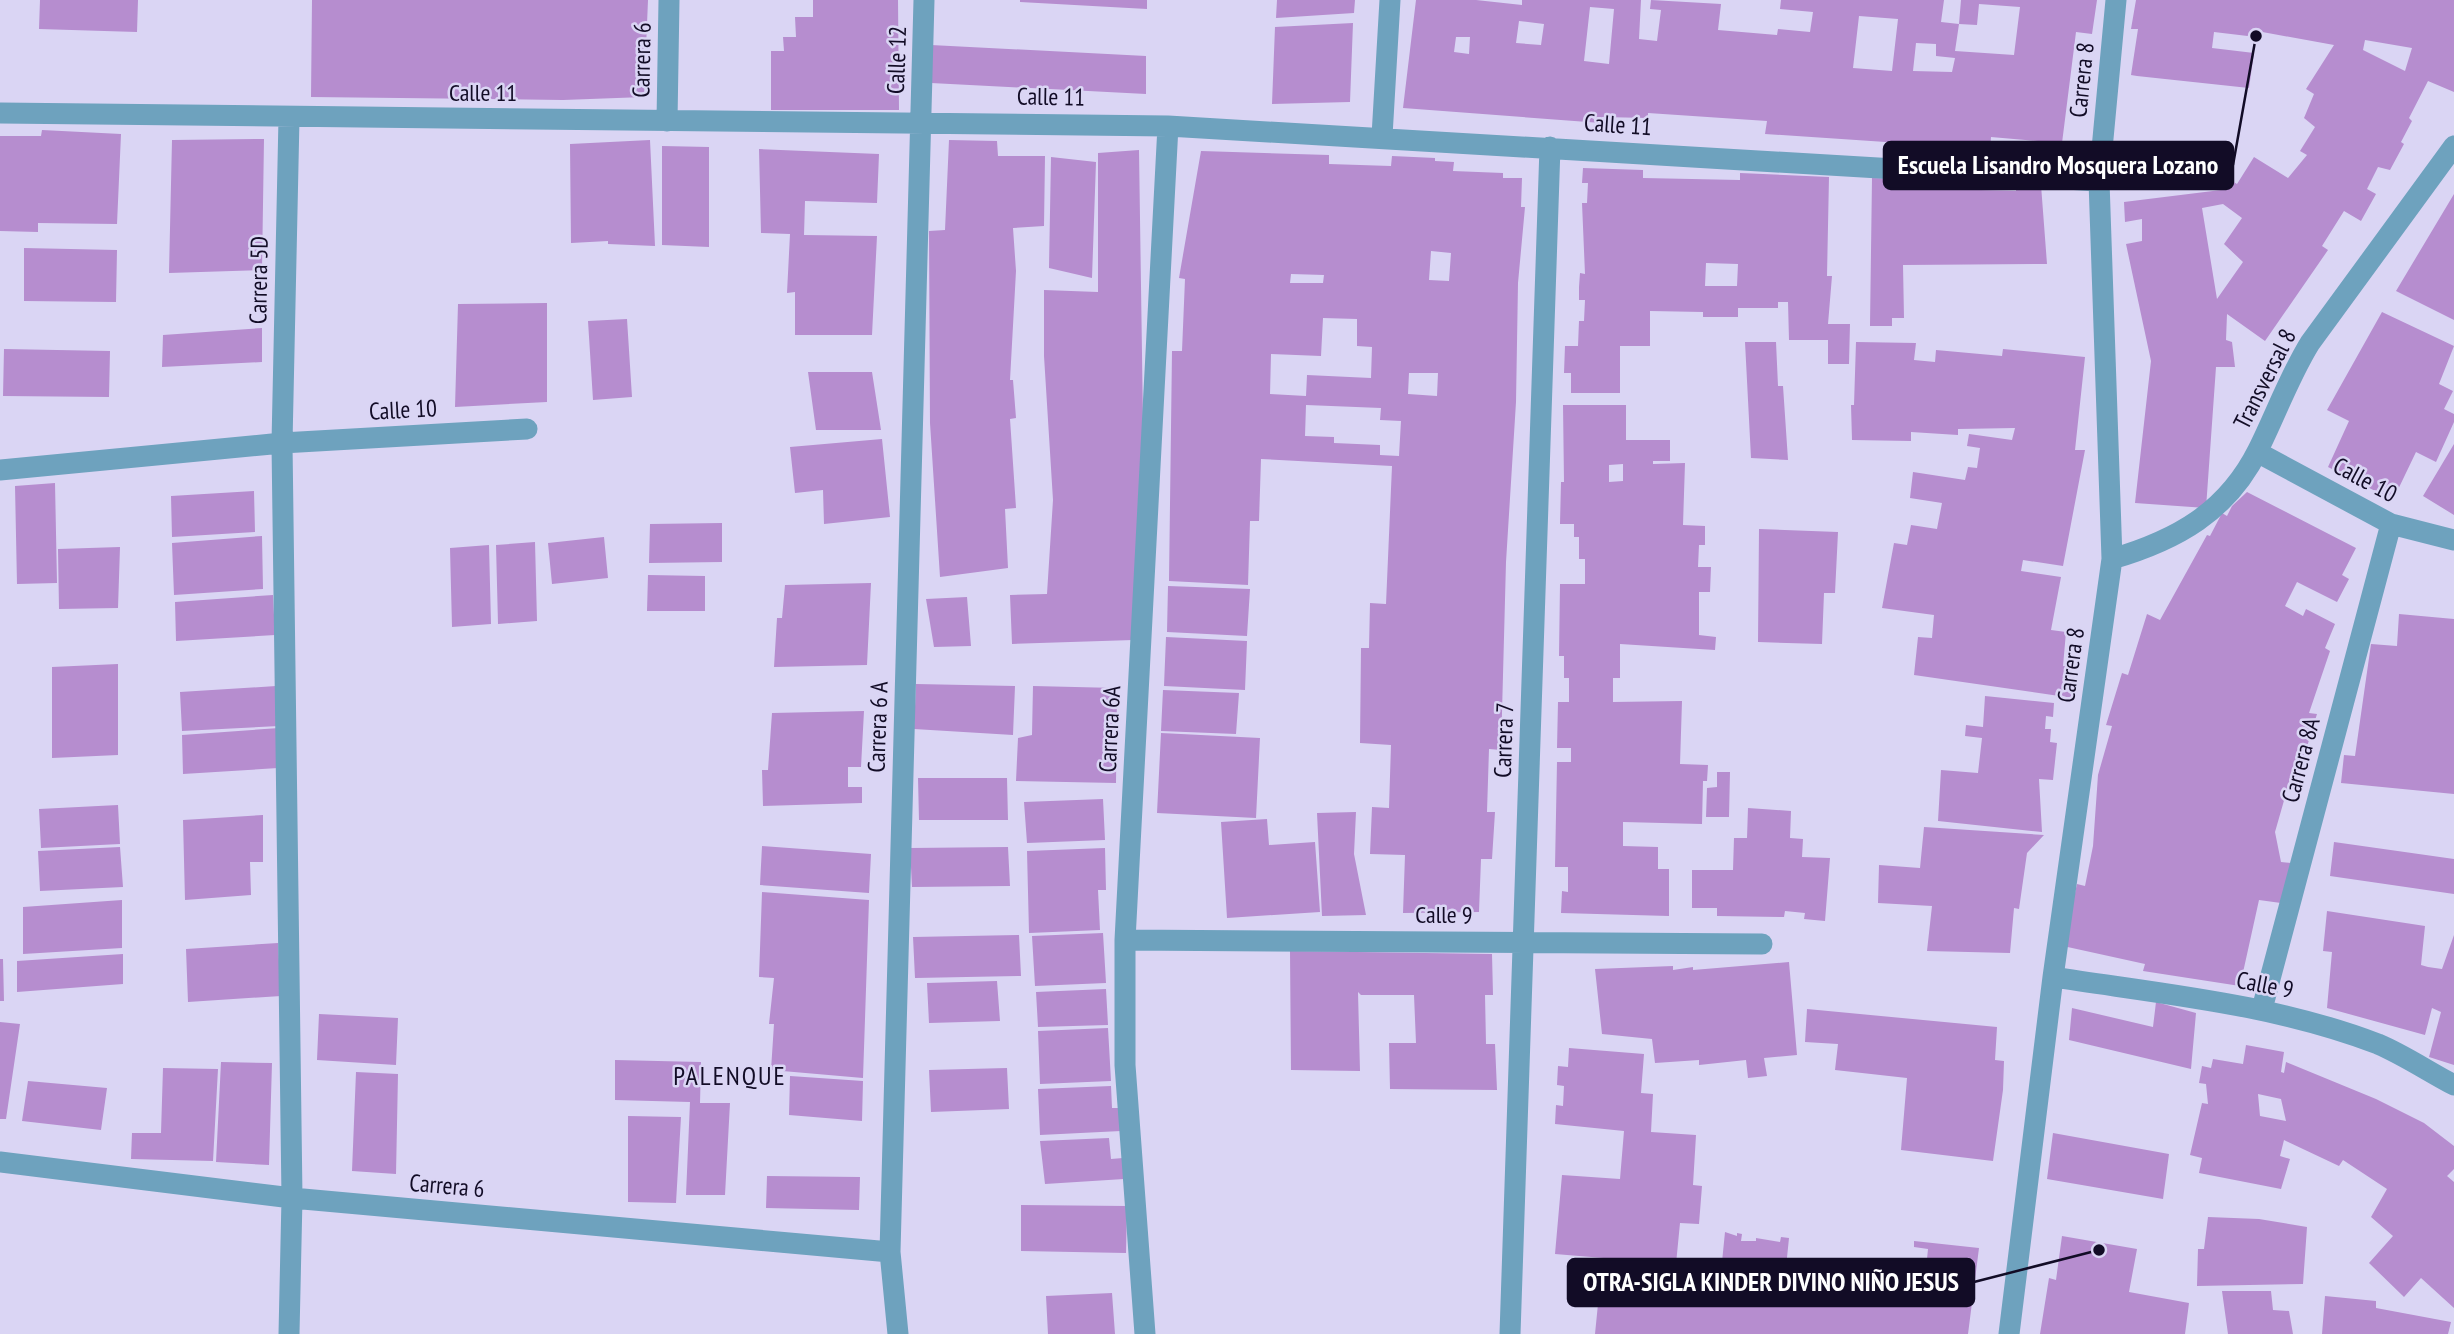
<svg xmlns="http://www.w3.org/2000/svg" width="2454" height="1334" viewBox="0 0 2454 1334" font-family="'PT Sans Narrow',sans-serif">
<style>
.building{fill:#b68dcf;fill-rule:evenodd}
.lines{fill:none;stroke-linecap:round;stroke-linejoin:round}
.street{stroke:#6ea2be;stroke-width:21}
.labels{text-anchor:middle;stroke-width:5;stroke-linejoin:round;paint-order:stroke}
.street-label{font-size:24px;fill:#120c26;stroke:#dad5f4}
.neighbourhood-label{font-size:26px;letter-spacing:2px;fill:#120c26;stroke:#dad5f4}
.leader{fill:none;stroke:#120c26;stroke-width:2.5}
.callout-dot{fill:#120c26;stroke:#dad5f4;stroke-width:2.5}
.callout{fill:#120c26;stroke:#120c26;stroke-width:2.5}
.callout-label{font-size:26px;text-anchor:middle;font-weight:bold;fill:#fff}
</style>
<rect width="100%" height="100%" fill="#dad5f4"/>
<path class="building" d="M40 0H138L137 32 39 29Z
M312 0H648L644 97 563 100 311 97Z
M813 0H898L899 110H771V51H784L783 37H796L795 17H813Z
M1020 0H1147V9L1020 2Z
M1277 0H1355L1354 13 1276 18Z
M1416 0H1476L1522 5V0H1641L1639 39 1657 41 1661 10 1650 9 1651 0 1721 4 1718 30 1777 35 1778 29 1810 32 1813 12 1780 9 1781 0H1944L1941 22 1959 24 1955 51 2014 55 2020 7 1979 4 1977 25 1959 24 1961 0H2097L2092 34 2076 32 2062 143 1991 137 1990 149 1765 134 1767 121 1648 113V118L1602 117 1601 123 1403 108ZM1590 7 1614 9 1609 64 1584 61ZM1859 16 1898 19 1892 71 1853 68ZM1519 21 1544 24 1541 45 1516 43ZM1456 37H1470L1469 54 1454 52ZM1916 43 1936 44V56L1955 58 1952 72 1913 71Z
M2136 0H2454V92L2428 81 2409 118 2412 121 2401 142 2404 144 2390 170 2378 167 2367 189 2376 194 2361 221 2344 211 2322 246 2328 250 2265 341 2227 314 2226 340 2232 342 2235 367H2216L2206 508 2135 503 2151 361 2126 244 2142 241V219L2125 222 2124 202 2229 189 2232 181 2237 184 2254 157 2288 178 2307 155 2300 151 2315 127 2304 118 2314 94 2306 89 2334 45 2257 31 2256 37 2214 32 2212 48 2254 53 2249 88 2137 76 2131 75 2138 29H2131ZM2365 40 2412 48 2405 71 2363 50ZM2223 204 2242 218 2224 244 2243 262 2217 299 2202 208Z
M1353 23 1350 102 1272 104 1275 27Z
M931 45 1146 56V94L931 83Z
M42 130 121 134 117 224 38 223V232L0 231V136H41Z
M264 139 262 270 169 273 172 140Z
M650 140 655 246 608 244V241L571 243 570 144Z
M949 140 997 141 998 156H1045L1044 226 1013 228 1016 271 1010 380H1013L1016 418 1010 419 1016 508 1005 509 1008 568 940 577 930 423 929 231 945 230Z
M662 146 709 147V247L662 245Z
M759 149 879 154 877 203 805 201 804 235 877 236 872 335H795V292L787 293 790 234 761 233Z
M1139 150 1143 422 1133 640 1012 644 1010 595 1047 594 1053 500 1044 356V290L1098 292V153Z
M1201 151 1329 155V164L1391 166 1392 156 1435 158V161L1454 162 1453 171 1503 173V178H1522L1521 207H1525L1518 283 1516 402 1506 562 1501 750 1489 749 1487 812H1495L1492 859H1481L1479 912 1403 913 1405 855 1370 854 1372 807 1389 808 1391 745 1360 743 1361 648H1369L1370 603 1386 604 1392 466 1261 459 1259 521H1250L1248 585 1169 581 1172 351H1182L1185 279 1179 278ZM1431 251 1451 253 1449 281 1429 280ZM1291 274 1324 275 1323 283H1290ZM1323 318 1357 319V346L1372 347 1371 378 1307 375 1306 396 1270 394 1271 354 1321 356ZM1409 373H1438L1437 396 1408 394ZM1306 405 1381 408 1380 420 1401 421 1399 456 1380 455V445L1334 443V437L1305 436Z
M1051 157 1096 162 1092 278 1049 268Z
M1583 168 1643 170V178L1740 180V173L1829 177 1827 276H1832L1828 324H1850L1849 364H1828V340H1789L1788 302H1778V308H1738V317H1703V312L1650 311V346H1620V393H1571V373H1564L1565 346H1578L1579 321H1584L1585 300H1579V287L1580 273 1585 274 1582 203H1587L1588 183H1582ZM1706 263 1738 264 1737 286H1705Z
M1872 178 1936 180V189H1954V183H1981V190L2016 191V184L2041 185 2047 264 1903 265 1904 318H1892V326H1870Z
M2454 194V320L2396 291Z
M24 248 117 250 116 302 24 301Z
M547 303V402L455 407 458 304Z
M2382 312 2454 346 2439 384 2453 391 2444 409 2454 414V422L2436 462 2416 452 2393 500 2328 467 2349 421 2327 410Z
M627 319 632 397 593 400 588 321Z
M262 328V362L162 367 163 335Z
M1745 342H1776L1778 386H1783L1788 460 1751 458Z
M1856 342 1916 343 1914 360 1935 362 1936 350 2002 356 2003 349 2085 357 2075 450H2085L2063 566 2023 560 2021 571 2061 577 2051 630 2066 632 2063 666 2075 667 2073 698 1914 675 1918 637 1932 638 1934 615 1882 608 1894 543 1907 545 1911 525 1937 529 1942 503 1910 498 1913 472 1965 480 1968 467 1977 468 1980 448 1967 446 1969 434 2012 440 2015 428 1958 429V435L1911 432V441L1852 440 1851 405H1854Z
M4 349 110 351 109 397 3 396Z
M808 372H872L881 430H816Z
M1563 405H1626V440H1670V461H1653V464L1685 463 1683 525 1705 526V545H1699L1698 567H1711L1710 592H1699V635L1716 637 1715 650 1620 644V678H1613V702L1682 701 1680 764 1708 765 1707 781H1703L1702 824 1623 822V846L1658 847V869H1669V916L1561 913 1562 891 1568 892V867H1555L1557 762H1571V748H1557L1558 702H1569V678H1564V656H1559L1560 584H1585V559H1579V537H1574V524H1560L1561 482H1564ZM1623 464V481L1609 482V465Z
M882 439 890 517 824 524 823 490 795 493 790 447Z
M2454 444V515L2423 496Z
M55 483 57 583 17 584 15 486Z
M254 491 255 532 172 537 171 496Z
M2247 492 2356 548 2342 575 2349 579 2337 602 2297 582 2285 606 2303 616 2306 609 2335 624 2325 648 2330 651 2309 713 2317 714 2309 740 2302 764 2295 762 2275 832 2281 862 2291 863 2281 903 2259 900 2240 986 2143 971 2145 964 2063 946 2077 884 2085 886 2093 846 2098 775 2112 726 2106 725 2122 673 2128 675 2147 614 2160 620 2207 535 2210 536 2222 513 2227 516 2232 506Z
M722 523V562L649 563 650 524Z
M1759 529 1838 532 1835 593H1824L1822 644 1758 642Z
M262 536 263 589 174 595 172 543Z
M604 537 608 578 552 584 548 543Z
M535 542 537 621 498 624 496 545Z
M489 545 491 624 452 627 450 548Z
M120 547 118 608 59 609 58 549Z
M648 575 705 576V611H647Z
M871 583 867 665 774 667 777 618H782L785 585Z
M1168 586 1250 589 1247 636 1167 632Z
M273 595 275 635 176 641 175 602Z
M967 597 971 646 934 647 926 599Z
M2399 614 2454 619V794L2341 783 2344 755 2355 756 2371 644 2397 646Z
M1166 637 1247 641 1245 690 1164 686Z
M118 664V755L52 758V667Z
M916 684 1015 686 1013 735 914 729Z
M276 686 279 726 182 731 180 692Z
M1033 686 1117 688 1116 783 1016 781 1018 738 1032 735Z
M1163 690 1239 693 1236 734 1161 731Z
M1985 696 2054 703 2053 717 2046 716 2045 729H2051L2050 742 2057 743 2053 780 2039 779 2042 832 1938 821 1941 770 1978 773 1982 738 1965 736 1966 725 1983 727Z
M864 711 861 767H848V787H862V803L763 806 762 770H768L772 713Z
M279 728 278 768 183 774 182 735Z
M1161 733 1260 738 1256 818 1157 813Z
M1717 772H1730L1729 817H1706L1707 788 1717 787Z
M918 778H1007L1008 820H919Z
M1103 799 1105 840 1027 843 1024 802Z
M118 805 120 844 41 848 39 809Z
M1748 808 1791 811 1790 838 1803 839 1802 857 1830 858 1825 921 1804 919 1805 913 1785 911 1784 917 1717 916V908H1692V870H1733L1734 838H1747Z
M1356 812 1354 854 1366 915 1322 916 1317 813Z
M263 815V862H250L251 895 185 900 183 820Z
M1267 819 1269 845 1315 842 1320 912 1227 918 1221 822Z
M1924 827 2044 835 2027 853 2019 909 2014 908 2010 953 1927 951 1932 906 1878 903 1879 865 1920 868Z
M2334 842 2454 859V894L2330 876Z
M762 846 871 854 869 893 760 885Z
M120 847 123 887 40 891 38 851Z
M1008 847 1010 886 912 887 910 848Z
M1105 848 1106 890H1098L1100 930 1029 933 1027 851Z
M762 892 869 900 863 1078 771 1070 774 1024H769L774 978 759 977Z
M122 900V948L23 954V907Z
M2327 911 2425 926 2421 965 2428 967 2442 969 2454 935V1065L2429 1057 2441 1012 2432 1008 2425 1035 2327 1008 2332 952 2323 951Z
M1103 933 1106 983 1035 986 1032 936Z
M1019 935 1021 976 915 978 913 937Z
M278 943 281 996 188 1002 186 949Z
M1290 951 1492 954 1493 995H1485L1486 1044H1495L1497 1090 1390 1089 1389 1043H1416L1414 995H1361L1358 992 1360 1071 1291 1070Z
M123 954V984L17 992V961Z
M0 959H3L4 1001H0Z
M1789 962 1797 1055 1764 1058 1767 1076 1748 1078 1746 1060 1699 1065V1060L1655 1063 1652 1039 1602 1034 1595 969 1673 966V970L1693 967V970Z
M997 981 1000 1021 929 1023 927 983Z
M1106 989 1108 1025 1038 1027 1036 992Z
M2156 1002 2196 1013 2191 1069 2069 1040 2072 1008 2153 1027Z
M1807 1009 1997 1027 1995 1060 2004 1061 2003 1090 1993 1161 1901 1150 1907 1078 1835 1070 1838 1044 1805 1042Z
M319 1014 398 1018 396 1065 317 1060Z
M0 1022 20 1024 6 1119H0Z
M1108 1028 1111 1081 1040 1084 1038 1031Z
M2246 1045 2284 1052 2281 1072 2284 1073 2286 1062 2376 1099 2424 1123 2454 1146V1169L2447 1176 2454 1182V1308L2421 1278 2404 1297 2369 1263 2393 1236 2371 1217 2387 1189 2343 1160 2339 1166 2284 1140 2280 1156 2290 1159 2281 1189 2199 1173 2202 1158 2190 1155 2202 1103 2208 1104 2206 1084 2199 1083 2202 1066 2211 1068 2213 1059 2243 1064ZM2258 1094 2281 1099 2286 1121 2260 1116Z
M1569 1048 1644 1054 1641 1093 1653 1094 1651 1132 1696 1135 1693 1185 1702 1186 1699 1224 1680 1223 1676 1264 1555 1254 1562 1175 1620 1179 1624 1131 1555 1124 1556 1105 1563 1106 1564 1086 1557 1085 1558 1066 1568 1067Z
M615 1060 701 1062 700 1103H730L725 1195H686L690 1102 615 1100Z
M221 1062 272 1063 269 1165 216 1162Z
M163 1068 218 1069 213 1161 131 1159 132 1133H161Z
M1007 1068 1009 1109 931 1112 929 1070Z
M356 1072 398 1074 396 1174 352 1171Z
M790 1076 863 1081 862 1121 789 1115Z
M28 1081 107 1088 101 1130 22 1121Z
M1111 1086 1112 1108H1119L1121 1131 1040 1135 1038 1089Z
M628 1116 681 1117 676 1203 628 1202Z
M2053 1133 2169 1154 2163 1199 2047 1179Z
M1109 1138 1111 1159 1123 1158 1124 1179 1045 1184 1040 1141Z
M767 1176 860 1177 859 1210 766 1208Z
M1021 1205 1127 1206 1126 1253 1021 1251Z
M2208 1217 2259 1219 2307 1227 2303 1284 2197 1286 2198 1249H2204Z
M1725 1232 1737 1236V1233L1742 1234 1741 1241H1756V1238L1780 1242 1781 1237 1789 1238 1785 1277 1910 1287 1912 1268 1926 1269 1928 1249 1914 1247V1241L1979 1248 1968 1334H1595L1598 1304 1618 1305 1621 1263 1721 1272Z
M2062 1236 2137 1249 2129 1292 2189 1303 2185 1334H2040L2049 1278 2056 1280Z
M2222 1291H2271L2273 1310 2289 1311 2293 1334H2228Z
M1112 1293 1115 1334H1048L1046 1296Z
M2325 1296 2376 1301V1308L2451 1322 2448 1334H2322Z"/>
<g class="lines">
<path class="street" d="M0 113 1168 126 2099 181
M289 118 282 443 292 1198 289 1334
M667 121 669 0
M1382 136 1390 0
M2257 452 2391 524 2454 540
M0 470 282 443 527 429
M2112 559C2177 540 2227 512 2258 450 2276 414 2289 377 2310 343L2454 146
M1125 940 1762 944
M2053 977C2162 994 2274 1004 2378 1044 2404 1055 2429 1072 2454 1085
M2262 1009 2391 524
M0 1162 292 1198 890 1252
M898 1334 890 1252 924 0
M1145 1334 1125 1065V940L1168 126
M1510 1334 1550 147
M2009 1334 2053 977 2112 559 2099 181 2116 0"/>
</g>
<g class="labels">
<g class="street-label">
<text transform="translate(642 60) rotate(-89)" y="8">Carrera 6</text>
<text transform="translate(897 60) rotate(-88)" y="8">Calle 12</text>
<text transform="translate(2082 80) rotate(-84)" y="8">Carrera 8</text>
<text x="483" y="101">Calle 11</text>
<text transform="translate(1051 97) rotate(1)" y="8">Calle 11</text>
<text transform="translate(1618 125) rotate(4)" y="8">Calle 11</text>
<text transform="translate(259 280) rotate(-89)" y="8">Carrera 5D</text>
<text transform="translate(2265 379) rotate(-63)" y="8">Transversal 8</text>
<text transform="translate(403 410) rotate(-3)" y="8">Calle 10</text>
<text transform="translate(2365 480) rotate(28)" y="8">Calle 10</text>
<text transform="translate(2071 665) rotate(-82)" y="8">Carrera 8</text>
<text transform="translate(878 727) rotate(-88)" y="8">Carrera 6 A</text>
<text transform="translate(1110 729) rotate(-87)" y="8">Carrera 6A</text>
<text transform="translate(1504 740) rotate(-88)" y="8">Carrera 7</text>
<text transform="translate(2301 760) rotate(-75)" y="8">Carrera 8A</text>
<text x="1444" y="923">Calle 9</text>
<text transform="translate(2265 985) rotate(11)" y="8">Calle 9</text>
<text transform="translate(447 1186) rotate(5)" y="8">Carrera 6</text>
</g>
<g class="neighbourhood-label">
<text x="730" y="1085">PALENQUE</text>
</g>
</g>
<path class="leader" d="M2256 36L2233 165M2099 1250L1974 1282"/>
<g class="callout-dot">
<circle cx="2256" cy="36" r="7"/>
<circle cx="2099" cy="1250" r="7"/>
</g>
<g class="callout">
<rect x="1884" y="142" width="349" height="47" rx="7"/>
<rect x="1568" y="1259" width="406" height="47" rx="7"/>
</g>
<g class="callout-label">
<text x="2058" y="174">Escuela Lisandro Mosquera Lozano</text>
<text x="1771" y="1291">OTRA-SIGLA KINDER DIVINO NIÑO JESUS</text>
</g>
</svg>
